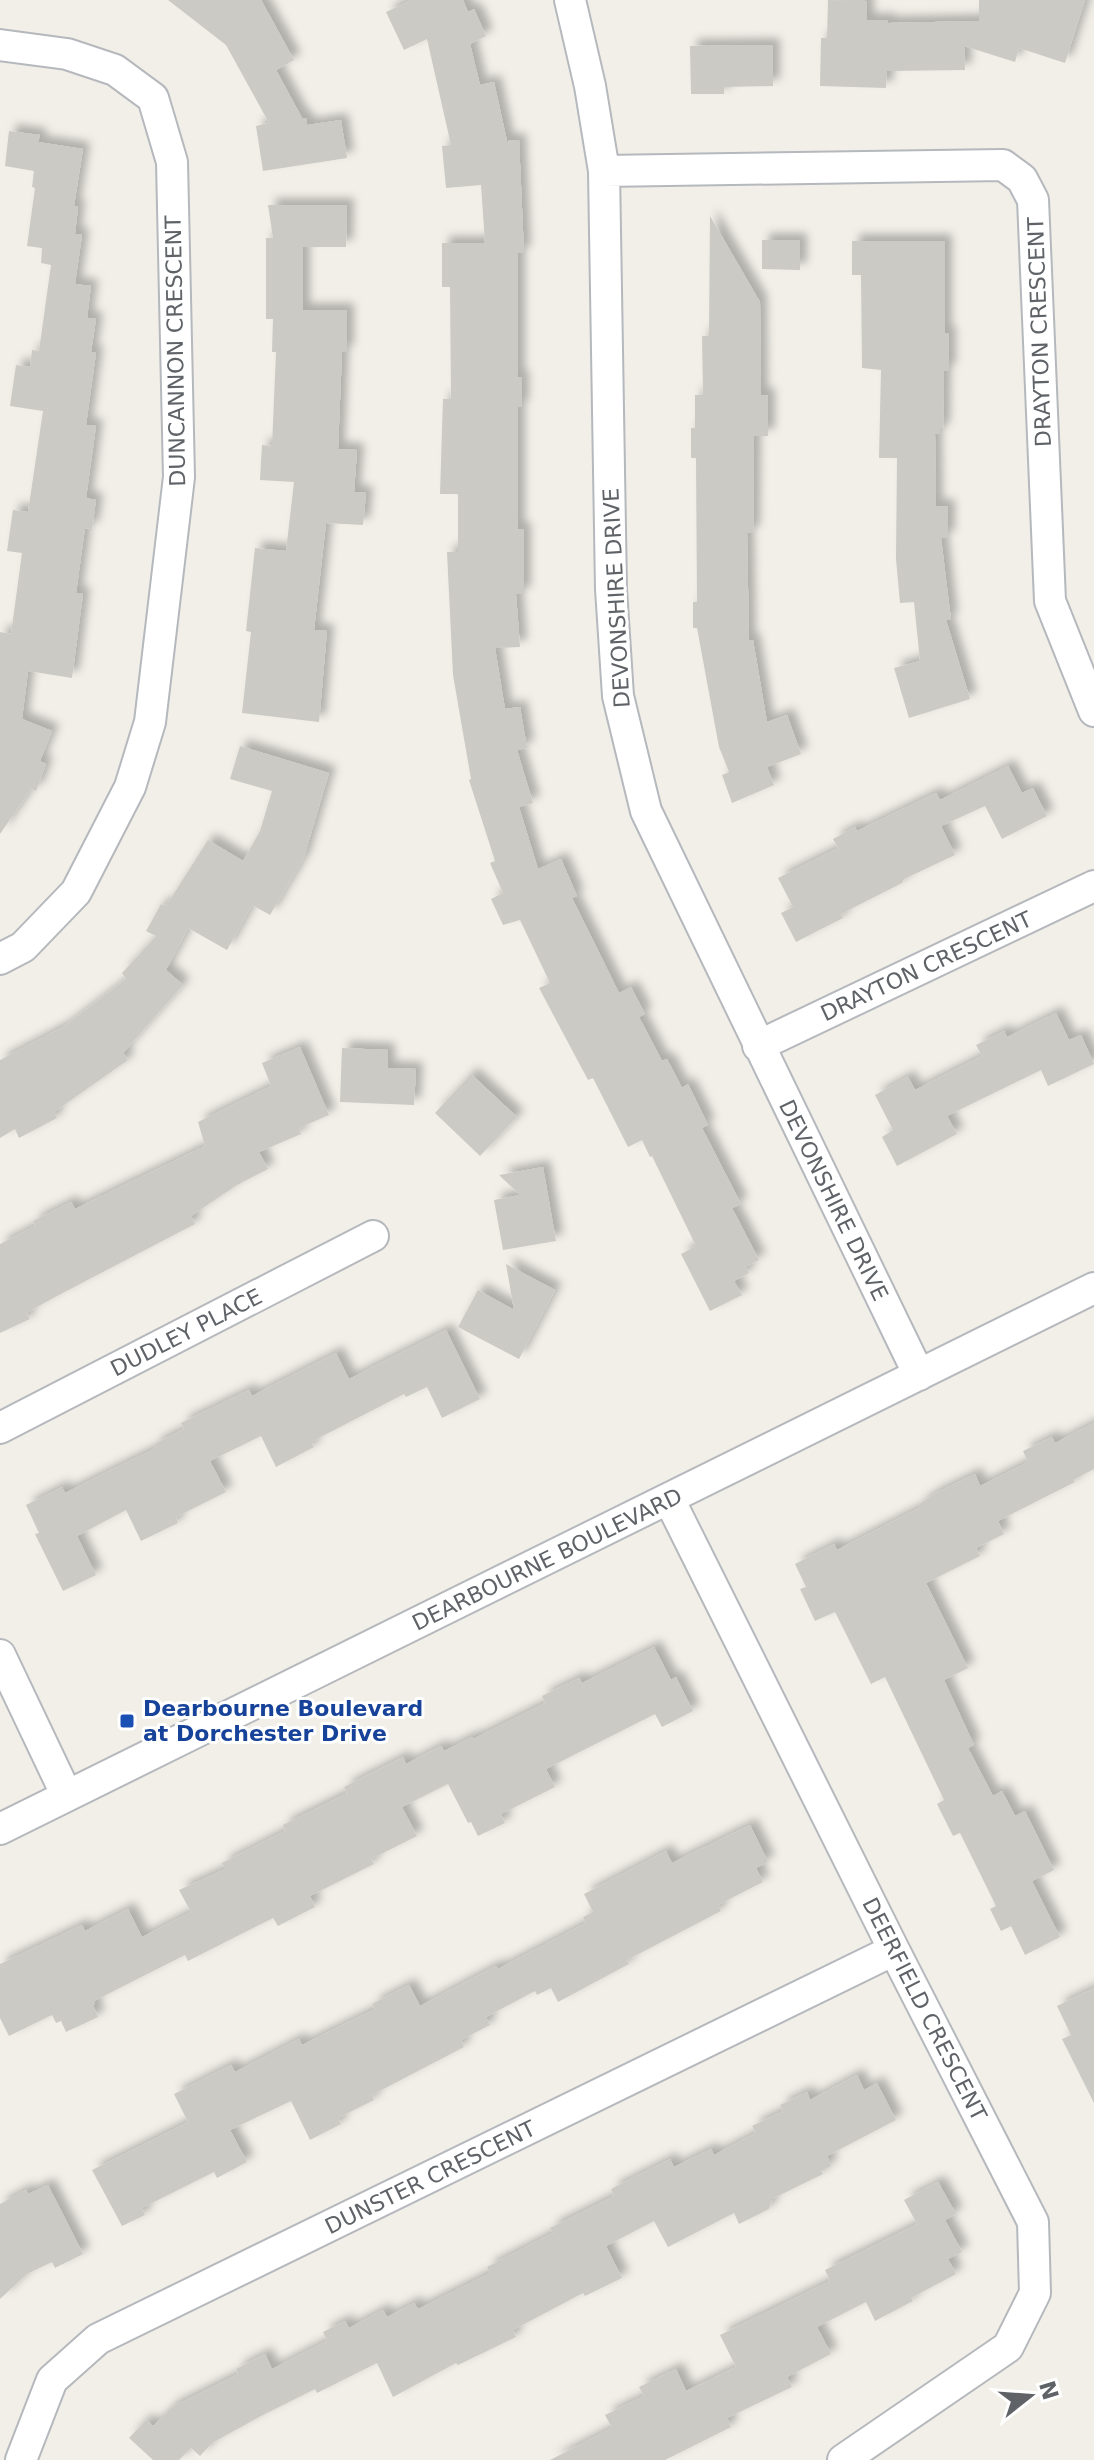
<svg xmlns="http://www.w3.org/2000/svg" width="1094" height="2460" viewBox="0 0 1094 2460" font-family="'DejaVu Sans',sans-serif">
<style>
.building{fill:#cccac5;filter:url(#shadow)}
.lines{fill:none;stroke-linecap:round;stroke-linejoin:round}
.minor-casing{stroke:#b5b8bc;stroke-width:34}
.minor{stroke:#fff;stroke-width:30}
.transit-dot{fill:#1a4fb4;stroke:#fff;stroke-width:3}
.labels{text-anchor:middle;stroke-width:6;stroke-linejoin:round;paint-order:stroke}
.street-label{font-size:22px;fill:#5f6368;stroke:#fff}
.transit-label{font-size:22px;font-weight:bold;fill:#164399;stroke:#fff;text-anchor:start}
</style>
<defs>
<filter id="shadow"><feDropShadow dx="7" dy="-7" stdDeviation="4" flood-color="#0004"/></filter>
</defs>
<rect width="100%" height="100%" fill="#f1efe8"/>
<path class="building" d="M168 0H261L294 60 276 70 302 118H306L307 125 341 120 347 158 263 171 256 126 269 123 226 45Z
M412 0H463L468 12 474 9 486 36 470 44 480 85 494 82 507 141 519 140 524 253H518V377H522V407H518V529H524V594H516L520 647 495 648 505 709 520 707 527 748 517 750 533 803 519 807 538 869 561 859 577 896 572 898 619 993 631 987 645 1014 639 1017 662 1061 667 1059 682 1088 688 1084 708 1125 702 1128 741 1204 732 1208 759 1260 745 1267 749 1273 734 1281 742 1295 710 1311 681 1254 696 1246 652 1156 650 1157 642 1140 628 1147 593 1078 588 1080 539 988 550 983 520 920 503 925 491 899 503 893 490 863 495 861 469 780 471 779 453 675 447 552H458V494H440L443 399H451L450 287H442V243H485L481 185 446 188 442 146 451 145 427 39 404 50 386 12Z
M828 0 867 1V20H888V23L979 21V0H1085L1065 63 1019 48 1015 62 964 46 965 70 887 71 886 88 820 86 821 38H827Z
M773 45V86L724 87V94H691L690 46Z
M9 131 40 135 38 142 83 149 74 206 78 207 75 234 82 235 75 284 91 286 87 318 96 319 91 352 96 353 86 425 96 426 86 498 96 500 92 529 85 528 76 593 83 594 72 678 28 671 22 719 52 731 40 761 46 764 36 791 31 789 0 834V632L11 634 22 553 7 551 13 510 28 512 43 411 10 406 16 365 30 367 32 350 39 351 51 265 41 263 42 248 27 246 35 188 32 187 34 171 5 166Z
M268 205H347L346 247H303V310H347V352H342L338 449 357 450 354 492 366 493 363 525 326 523 314 630 327 631 319 722 242 713 251 632 246 631 255 548 286 551 294 482 260 480 262 445 272 446 276 352H272L273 319H266V238H273Z
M710 216 760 302 761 395H768V436H754L753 533H747L749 641 753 640 767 722 787 715 801 754 767 767 774 785 732 803 722 775 729 772 719 747 697 628H693V602H697L696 458H691V428H695V395H703L702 336H709Z
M762 240H800V270L762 269Z
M852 241H945V333H949V371H944L943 429H940V434H935L936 506H948V538H941L951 620H946L970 699 909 718 894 668 920 661 914 602 900 603 896 559 897 458H879L881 370 862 368 861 275H852Z
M240 746 329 773 304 857 270 915 252 905 227 950 188 928 166 970 183 985 123 1053 128 1060 54 1112 57 1118 19 1138 15 1129 0 1138V1060L63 1027 126 979 122 973 156 936 146 931 161 904 166 906 208 840 243 861 260 831 272 791 230 779Z
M1008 766 1022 793 1033 788 1047 816 1002 839 985 806 941 826 955 855 904 879 902 883 841 914 843 918 796 942 781 913 793 907 778 878 838 848 833 839 855 827 857 831 936 793 940 800Z
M1056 1013 1069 1040 1081 1035 1094 1064 1048 1086 1041 1070 947 1116 957 1134 897 1166 882 1137 893 1130 875 1095 908 1077 915 1090 982 1056 976 1045 1004 1031 1007 1037Z
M300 1047 329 1115 299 1128 301 1134 259 1152 268 1169 237 1185 191 1216 195 1224 55 1297 26 1313 30 1319 0 1333V1244L35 1226 33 1221 71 1202 75 1209 205 1146 198 1122 271 1086 262 1063Z
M342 1048 388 1050V1068L416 1069 414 1105 340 1102Z
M471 1074 517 1117 480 1156 435 1113Z
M543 1167 556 1241 503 1250 494 1200 520 1195 499 1175Z
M506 1264 555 1290 519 1359 458 1327 478 1290 514 1310Z
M446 1330 480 1399 442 1418 427 1387 406 1397 404 1394 311 1442 314 1447 276 1467 261 1436 210 1461 226 1492 176 1517 178 1523 141 1541 126 1510 77 1536 96 1575 63 1591 35 1534 39 1533 26 1505 62 1487 65 1493 156 1448 154 1444 184 1429 181 1423 249 1390 252 1396 336 1353 349 1379Z
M1094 1423V1469L1073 1480 1075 1482 998 1521 1004 1534 976 1548 980 1556 926 1583 968 1668 944 1680 974 1745 968 1748 993 1796 1002 1791 1015 1816 1025 1811 1054 1870 1032 1881 1060 1937 1025 1955 1011 1926 1001 1931 990 1909 996 1906 960 1833 953 1836 937 1804 944 1800 885 1677 871 1684 835 1612 815 1621 800 1589 806 1587 795 1564 834 1544 837 1550 921 1507 919 1504 938 1492 975 1474 980 1486 1028 1462 1023 1451 1052 1437 1055 1443Z
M654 1647 671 1680 676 1677 693 1711 662 1727 655 1714 546 1769 555 1787 501 1814 505 1823 478 1836 471 1822 468 1823 448 1784 402 1807 417 1836 371 1859 374 1864 310 1896 315 1907 278 1926 273 1918 188 1961 185 1955 94 2001 95 2004 93 2005 98 2017 66 2032 61 2021 56 2023 52 2015 9 2036 0 2018V1964L82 1925 85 1931 128 1909 142 1937 191 1912 179 1890 225 1869 222 1863 285 1831 283 1825 347 1793 344 1787 403 1757 406 1764 441 1746 444 1751 472 1737 473 1739 545 1703 542 1696 579 1678 582 1683Z
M750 1825 768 1862 756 1868 763 1882 718 1905 721 1911 627 1960 629 1964 558 2002 551 1988 537 1995 535 1991 486 2017 490 2025 461 2040 464 2047 372 2095 374 2100 338 2118 341 2124 310 2140 291 2101 230 2130 247 2162 217 2178 214 2172 142 2208 145 2215 122 2226 92 2170 188 2122 174 2094 231 2065 235 2072 299 2039 302 2045 375 2009 372 2004 409 1985 420 2006 496 1966 498 1969 586 1923 583 1917 593 1912 584 1894 586 1893 666 1851 672 1863Z
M1094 1988V2103L1062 2039 1071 2035 1057 2006Z
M857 2075 864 2090 877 2083 896 2120 827 2156 831 2166 821 2171 823 2174 772 2199 769 2209 739 2224 734 2213 668 2247 654 2221 606 2246 622 2278 585 2296 583 2293 513 2330 516 2337 458 2365 456 2363 393 2397 377 2363 317 2393 315 2389 261 2416 212 2443 200 2456 191 2448 179 2460H153L129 2438 146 2420 153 2426 172 2407 238 2374 236 2369 265 2354 272 2369 327 2341 323 2332 345 2321 349 2328 383 2310 387 2317 414 2303 418 2309 490 2273 487 2267 553 2233 550 2228 614 2196 611 2189 670 2159 674 2167 711 2149 714 2155 756 2133 752 2126 783 2111 780 2105 807 2092 810 2100Z
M938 2182 956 2214 945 2220 962 2252 948 2259 956 2274 911 2298 913 2301 875 2321 866 2302 817 2327 831 2354 787 2377 792 2387 727 2418 731 2427 665 2460H550L612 2428 605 2415 644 2396 639 2387 676 2369 686 2391 736 2367 720 2335 830 2281 825 2270 917 2224 904 2200Z
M48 2185 83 2254 55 2268 52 2262 27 2274 0 2299V2204L26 2190 28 2194Z"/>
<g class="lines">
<g class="minor-casing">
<path id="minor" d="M570 0 590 86 604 171 611 589 618 696 646 811 919 1375
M0 45 67 54 115 70 153 98 172 162 179 477 150 722 130 787 76 892 23 947 0 959
M604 171 1003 165 1022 179 1033 200 1050 601 1094 711
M758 1046 1094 886
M0 1428 373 1236
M669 1499 894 1950 1033 2222 1035 2293 1008 2347 843 2460
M0 1655 67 1796
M0 1829 1094 1288
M21 2460 52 2380 98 2339 894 1950"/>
</g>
<use href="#minor" class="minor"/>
</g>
<rect class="transit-dot" x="119" y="1713" width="16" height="16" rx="4"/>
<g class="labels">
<g class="street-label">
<text transform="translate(1039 332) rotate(-92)" y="8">DRAYTON CRESCENT</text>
<text transform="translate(175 351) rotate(-91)" y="8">DUNCANNON CRESCENT</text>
<text transform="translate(616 598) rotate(-93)" y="8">DEVONSHIRE DRIVE</text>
<text transform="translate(926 966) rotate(-25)" y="8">DRAYTON CRESCENT</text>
<text transform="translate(834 1200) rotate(64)" y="8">DEVONSHIRE DRIVE</text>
<text transform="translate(186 1332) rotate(-27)" y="8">DUDLEY PLACE</text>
<text transform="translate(547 1559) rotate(-26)" y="8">DEARBOURNE BOULEVARD</text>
<text transform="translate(925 2009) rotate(63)" y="8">DEERFIELD CRESCENT</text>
<text transform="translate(430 2177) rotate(-26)" y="8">DUNSTER CRESCENT</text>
</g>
<g class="transit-label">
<text x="143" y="1716">Dearbourne Boulevard<tspan x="143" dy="25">at Dorchester Drive</tspan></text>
</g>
</g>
<g transform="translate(1030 2396) rotate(73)" stroke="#ffffff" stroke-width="6" paint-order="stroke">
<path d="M0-6L14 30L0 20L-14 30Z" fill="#5f6368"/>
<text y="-12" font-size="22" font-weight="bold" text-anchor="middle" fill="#5f6368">N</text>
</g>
</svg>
